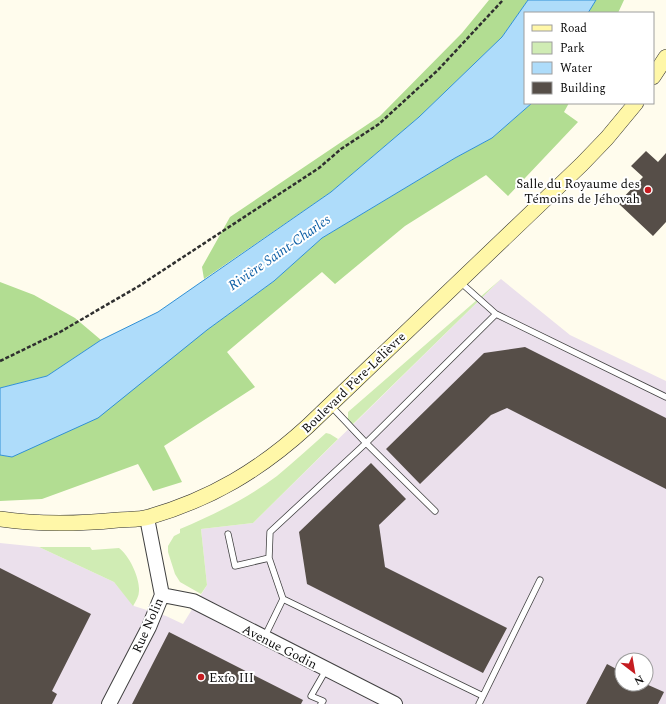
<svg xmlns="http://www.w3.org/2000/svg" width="666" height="704" viewBox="0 0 666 704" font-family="Spectral,serif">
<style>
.industrial{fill:#ebe0ec;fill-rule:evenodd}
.green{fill:#d0ecb4}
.forest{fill:#b2dd92}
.water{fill:#aedcfa;stroke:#3090d5}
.building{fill:#564e48}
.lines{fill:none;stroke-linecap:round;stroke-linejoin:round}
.service-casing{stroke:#404040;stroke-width:7}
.tertiary-casing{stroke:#404040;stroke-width:16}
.secondary-casing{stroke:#2f2f2f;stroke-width:16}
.path{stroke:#2f2f2f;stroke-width:2.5;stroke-dasharray:4 2;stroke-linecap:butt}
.service{stroke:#fff;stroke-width:5.5}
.tertiary{stroke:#fff;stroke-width:14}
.secondary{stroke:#fff7a8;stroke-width:15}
.poi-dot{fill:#c51c21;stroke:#fff;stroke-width:1.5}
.labels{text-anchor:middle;stroke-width:4;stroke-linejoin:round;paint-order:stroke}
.poi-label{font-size:13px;fill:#0d0d0d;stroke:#fff;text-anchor:end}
.street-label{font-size:13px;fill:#0d0d0d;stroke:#fff}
.water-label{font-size:14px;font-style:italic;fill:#0f60a6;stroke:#fff}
</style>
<rect width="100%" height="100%" fill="#fffced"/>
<path class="industrial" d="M501 279 570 335 666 381V704H0V543L39 547 114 582 134 606 166 616 183 624 207 585 201 529 253 523ZM622 660H646V684H622Z"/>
<path class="green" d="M501 279 351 426 348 420V412Z
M326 433 330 434 338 439 253 523 201 529 207 585 201 594 180 582 175 574 168 552V546L174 536 180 533V529C213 515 248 498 277 476 294 462 310 447 326 433Z
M39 547H90L92 550 119 548C129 555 140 578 139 591 139 596 136 601 133 606L114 582Z"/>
<path class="forest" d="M489 0H528L502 37 419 117 331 192 204 279 202 267 230 217 380 116 462 33Z
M596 0H624L618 13H588Z
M532 103H569L564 112 578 122 508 196 486 175 405 226 335 284 322 272 227 352 255 387 164 446 182 482 153 491 138 464 42 499 0 501V455L12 457 207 330 274 281 322 238 455 158 492 138Z
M0 282 34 295 75 318 101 340 47 376 0 388Z"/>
<path class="water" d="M528 0H596L588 13H525V103H532L492 138 455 158 322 238 274 281 207 330 98 418 12 457 0 455V388L47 376 101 340 158 312 331 192 419 117 502 37Z"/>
<path class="building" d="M646 151 658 162 666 153V222L653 236 618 203 643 177 631 166Z
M525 347 666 418V489L507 408 491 415 420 484 386 449 484 353Z
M371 463 406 499 379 525 385 567 507 628 483 673 307 584 299 532Z
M0 568 91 614 52 691 57 694 52 704H0Z
M169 632 303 700 301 704H132Z
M607 664 622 672V684H646L664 692 658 704H586Z"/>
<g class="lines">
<g class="service-casing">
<path id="service" d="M496 314 666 397
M331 406 366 443 496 314 459 281
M228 534 235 566 269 558 270 532 366 443 435 511
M269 558 283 599 483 696 479 704
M265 636 283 599
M483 696 540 580
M321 704 323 701 311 696 326 670"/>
</g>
<g class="tertiary-casing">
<path id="tertiary" d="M162 595 193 601 395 704
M109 704 149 627 162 595 147 518"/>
</g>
<g class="secondary-casing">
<path id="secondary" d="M653 77 666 57
M0 519C40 525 78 524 118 520 128 519 139 520 149 517 211 499 260 470 308 426L582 164 607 138 636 103"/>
</g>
<path class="path" d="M0 361 60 332 139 286 319 168 341 149 379 124 438 70 503 0"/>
<use href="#service" class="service"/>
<use href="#tertiary" class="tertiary"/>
<use href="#secondary" class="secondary"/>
</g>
<g class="poi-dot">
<circle cx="648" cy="190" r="4"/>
<circle cx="201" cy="677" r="4"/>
</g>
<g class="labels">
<g class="poi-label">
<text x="640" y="188">Salle du Royaume des<tspan x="640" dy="15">Témoins de Jéhovah</tspan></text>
<text x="209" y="682" text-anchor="start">Exfo III</text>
</g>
<g class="street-label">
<text transform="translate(353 382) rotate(-44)" y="5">Boulevard Père-Lelièvre</text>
<text transform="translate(147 625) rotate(-66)" y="5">Rue Nolin</text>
<text transform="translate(280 646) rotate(27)" y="5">Avenue Godin</text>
</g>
<g class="water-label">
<text transform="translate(279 252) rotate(-35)" y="5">Rivière Saint-Charles</text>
</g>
</g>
<rect x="524" y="12" width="130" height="92" fill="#ffffff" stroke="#9e9e9e"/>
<rect x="532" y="25" width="20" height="6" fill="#fff7a8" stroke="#9e9e9e"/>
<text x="560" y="32" font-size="12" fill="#0d0d0d">Road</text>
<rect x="532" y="42" width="20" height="12" fill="#d0ecb4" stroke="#9e9e9e"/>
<text x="560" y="52" font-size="12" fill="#0d0d0d">Park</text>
<rect x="532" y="62" width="20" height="12" fill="#aedcfa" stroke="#9e9e9e"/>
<text x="560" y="72" font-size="12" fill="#0d0d0d">Water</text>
<rect x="532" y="82" width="20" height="12" fill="#564e48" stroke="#9e9e9e"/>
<text x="560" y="92" font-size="12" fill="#0d0d0d">Building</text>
<g transform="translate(634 672) rotate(149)"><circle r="19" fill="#ffffff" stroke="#9e9e9e"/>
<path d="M0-3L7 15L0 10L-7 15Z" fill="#c51c21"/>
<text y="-6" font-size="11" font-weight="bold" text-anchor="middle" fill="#0d0d0d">N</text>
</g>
</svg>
